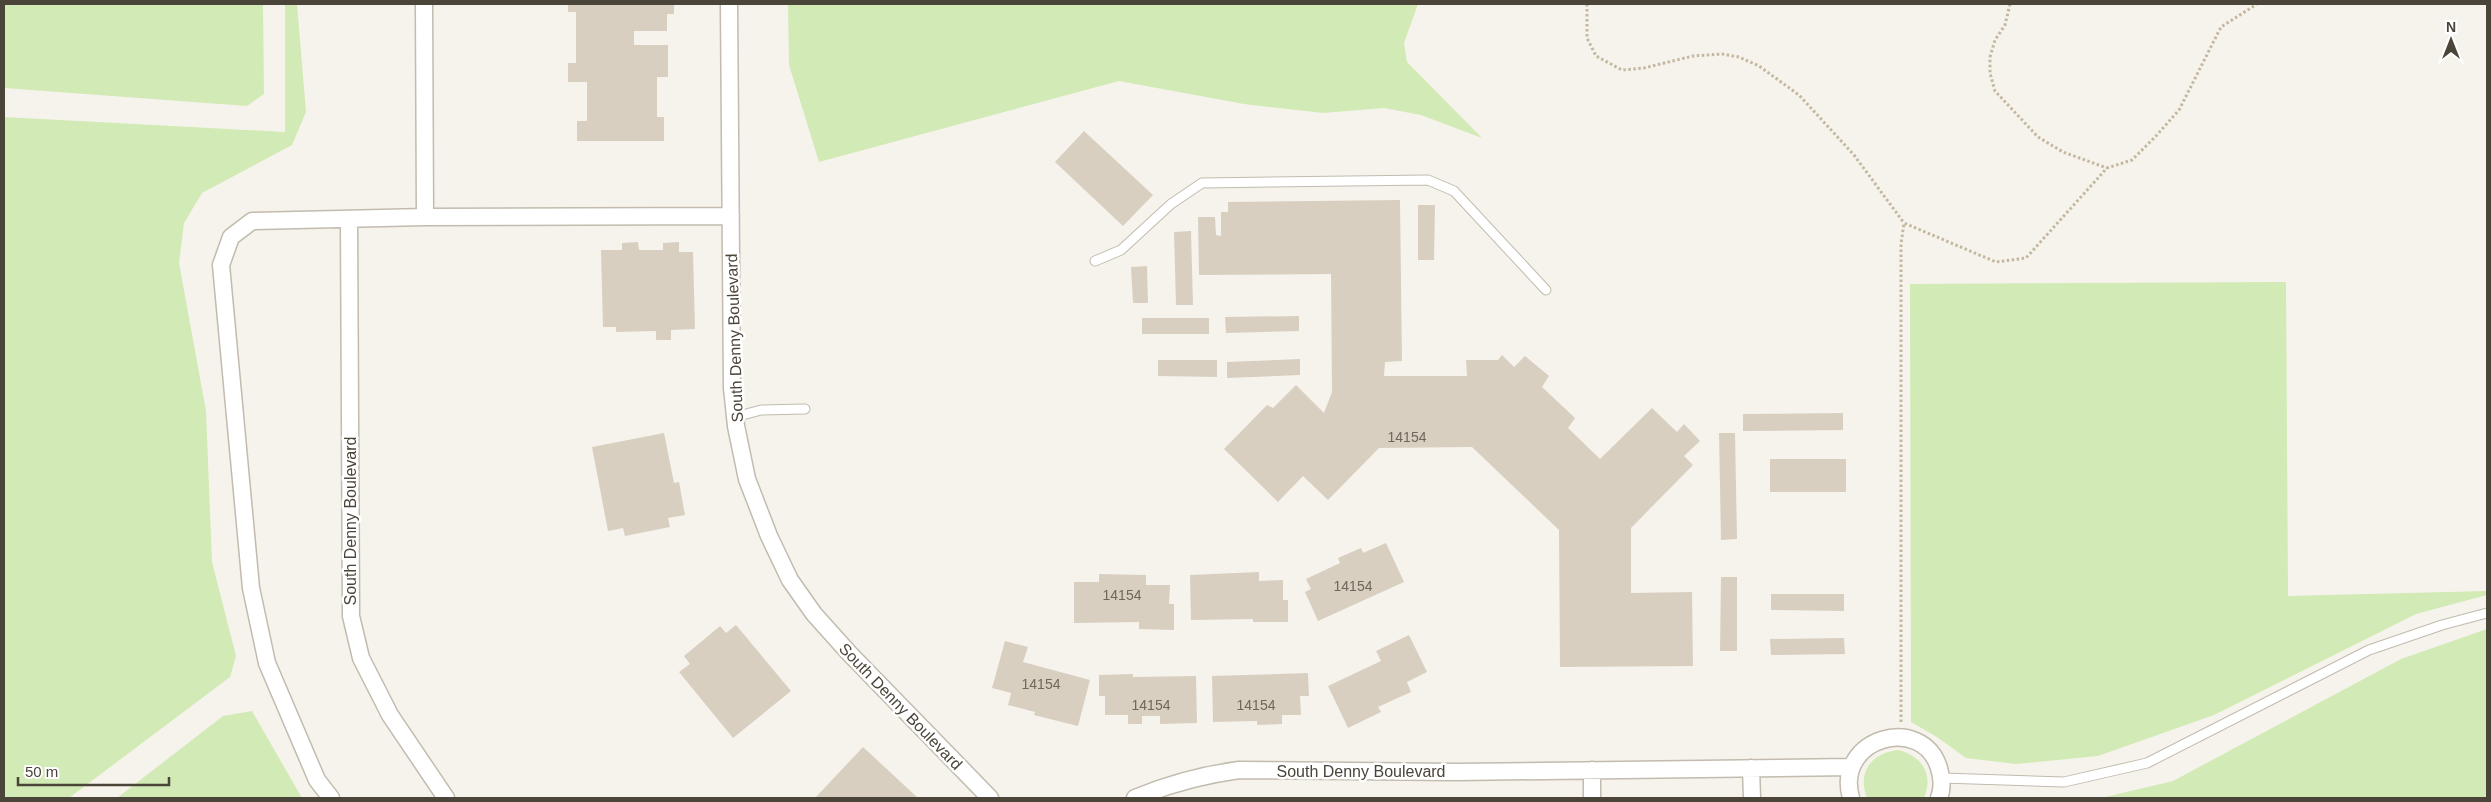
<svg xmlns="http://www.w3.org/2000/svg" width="2491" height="802" viewBox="0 0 2491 802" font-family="Helvetica,sans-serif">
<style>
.green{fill:#d2eab5}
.building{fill:#d8cfc1}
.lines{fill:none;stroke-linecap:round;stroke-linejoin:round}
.lane-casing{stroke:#c2bbae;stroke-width:11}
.street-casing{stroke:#c2bbae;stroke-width:19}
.path{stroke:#c4b79f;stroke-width:3;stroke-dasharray:2.5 2.5;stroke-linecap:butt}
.lane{stroke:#fff;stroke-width:9}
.street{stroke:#fff;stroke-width:16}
.labels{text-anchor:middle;stroke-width:5;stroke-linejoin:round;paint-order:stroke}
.number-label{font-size:14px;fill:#6e675b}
.street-label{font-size:16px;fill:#4b4439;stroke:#fff}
</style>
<rect width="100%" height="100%" fill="#f6f3ec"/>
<path class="green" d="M4 4H263L264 94 247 106 4 88Z
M285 4H297L306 112 292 145 202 193 184 223 179 263 206 411 212 562 236 656 230 677 69 798H4V117L285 132Z
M788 4H1418L1404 43 1407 62 1482 138 1421 115 1384 108 1323 113 1244 104 1119 81 819 162 789 65Z
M2286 282 2288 596 2487 591V595L2416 614 2214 715 2098 756 2016 764 1966 758 1937 737 1911 722 1910 284Z
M2487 629V798H2101L2173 781 2401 659Z
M252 711 302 798H117L223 716Z
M1898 750C1922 756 1934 774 1924 798H1867C1857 773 1871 753 1898 750Z"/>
<path class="building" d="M568 4H674V14H667V31H634V45H668V77H657V117H664V141H577V121H587V82H568V63H576V12H568Z
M1084 131 1153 195 1123 226 1055 162Z
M1400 200 1402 361 1385 362 1384 376H1467L1466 360H1498L1502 355 1514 367 1525 356 1549 376 1542 387 1575 418 1568 428 1600 459 1652 408 1677 432 1684 424 1700 441 1684 456 1693 465 1631 528V593L1692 592 1693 666 1560 667 1559 530 1472 447 1379 448 1328 500 1303 476 1278 502 1224 449 1267 405 1273 408 1296 385 1324 413 1332 392 1331 274 1199 275 1198 217H1215L1216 235 1221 236V212H1228V202Z
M1418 205H1435L1434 260H1418Z
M1191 231 1193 305H1176L1174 232Z
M638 242 639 250H663V243L679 242V252H693L695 329 671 330V340H656V331L616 332V327H603L601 250H622V243Z
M1147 266 1148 303H1133L1131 267Z
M1299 316V331L1226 333 1225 317Z
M1142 318H1209V334H1142Z
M1300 359V375L1227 378V362Z
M1158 360H1217V377L1158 376Z
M1843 413V430L1743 431V414Z
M664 433 674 483 679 482 685 515 668 518 670 527 625 536 623 528 608 531 592 447Z
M1719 433H1735L1737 539 1721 540Z
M1770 459H1846V492H1770Z
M1386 543 1404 582 1318 621 1305 592 1311 589 1306 579 1340 563 1338 558 1361 548 1363 553Z
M1259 572V581L1283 580V600H1288V622H1253V619L1191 620 1190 575Z
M1099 574 1146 575V585H1170L1169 604H1174V630L1139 629V622L1074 623V582H1099Z
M1721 577H1737V651H1720Z
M1771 594H1844V611L1771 610Z
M736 625 791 691 733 738 679 672 690 664 684 656 720 626 726 633Z
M1409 635 1427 672 1407 682 1411 692 1378 707 1381 712 1348 728 1328 686 1381 661 1376 651Z
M1844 638 1845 654 1771 655 1770 639Z
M1005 641 1028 647 1023 662 1090 680 1078 726 1034 715 1035 712 1008 705 1011 693 992 688Z
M1308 673 1309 696H1300L1301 715H1282V724L1257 725V721L1213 722 1212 676Z
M1133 674V677L1196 676 1197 723 1160 724V716H1142V724H1128V715H1105V696H1099V675Z
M863 747 918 798H815Z"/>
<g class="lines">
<g class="lane-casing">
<path id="lane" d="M1095 261 1121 250 1171 204 1202 183 1428 180 1454 191 1546 290
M735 417 761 410 805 409
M1942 778 2064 782 2147 763 2369 650 2442 625 2487 613"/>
</g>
<g class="street-casing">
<path id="street" d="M424 4 425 217
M729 4 732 388 736 426 747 479 769 536 790 580 814 614 849 653 990 798
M349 219 351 616 361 658 390 715 446 798
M1751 768 1752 798
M1592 770V798
M331 798 317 780 267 663 251 588 221 265 231 237 252 221 425 217 731 216
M1135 798C1169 784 1202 775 1239 770L1457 772 1851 767
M1851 798C1834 738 1922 713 1939 768 1942 778 1943 788 1939 798"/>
</g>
<path class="path" d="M1587 4V38L1596 56 1622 70 1644 68 1693 56 1722 54 1739 57 1759 66 1799 95 1854 155 1904 223
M2010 4 2005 25 1995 40 1990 57V73L1995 91 2038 137 2063 152 2107 168
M1901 722V244L1904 223 1996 262 2026 258 2107 168 2132 160 2156 136 2179 110 2221 27 2257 4"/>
<use href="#lane" class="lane"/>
<use href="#street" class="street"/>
</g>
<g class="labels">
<g class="number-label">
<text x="1407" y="442">14154</text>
<text x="1353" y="591">14154</text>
<text x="1122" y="600">14154</text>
<text x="1041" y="689">14154</text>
<text x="1151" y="710">14154</text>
<text x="1256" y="710">14154</text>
</g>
<g class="street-label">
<text transform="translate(734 338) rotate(-92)" y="6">South Denny Boulevard</text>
<text transform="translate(350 521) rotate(-90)" y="6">South Denny Boulevard</text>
<text transform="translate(901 706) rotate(46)" y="6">South Denny Boulevard</text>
<text x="1361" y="777">South Denny Boulevard</text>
</g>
</g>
<rect width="2491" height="802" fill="none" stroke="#4b4439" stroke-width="10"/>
<g transform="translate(2451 40)" stroke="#ffffff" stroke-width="4" paint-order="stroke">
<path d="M0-4L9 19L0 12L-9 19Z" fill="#4b4439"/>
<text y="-8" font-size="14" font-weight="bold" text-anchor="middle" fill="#4b4439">N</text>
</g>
<path d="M18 777v8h151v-8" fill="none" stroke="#4b4439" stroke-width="2.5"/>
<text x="25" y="777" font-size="15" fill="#4b4439" stroke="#ffffff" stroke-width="4" paint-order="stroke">50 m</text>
</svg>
